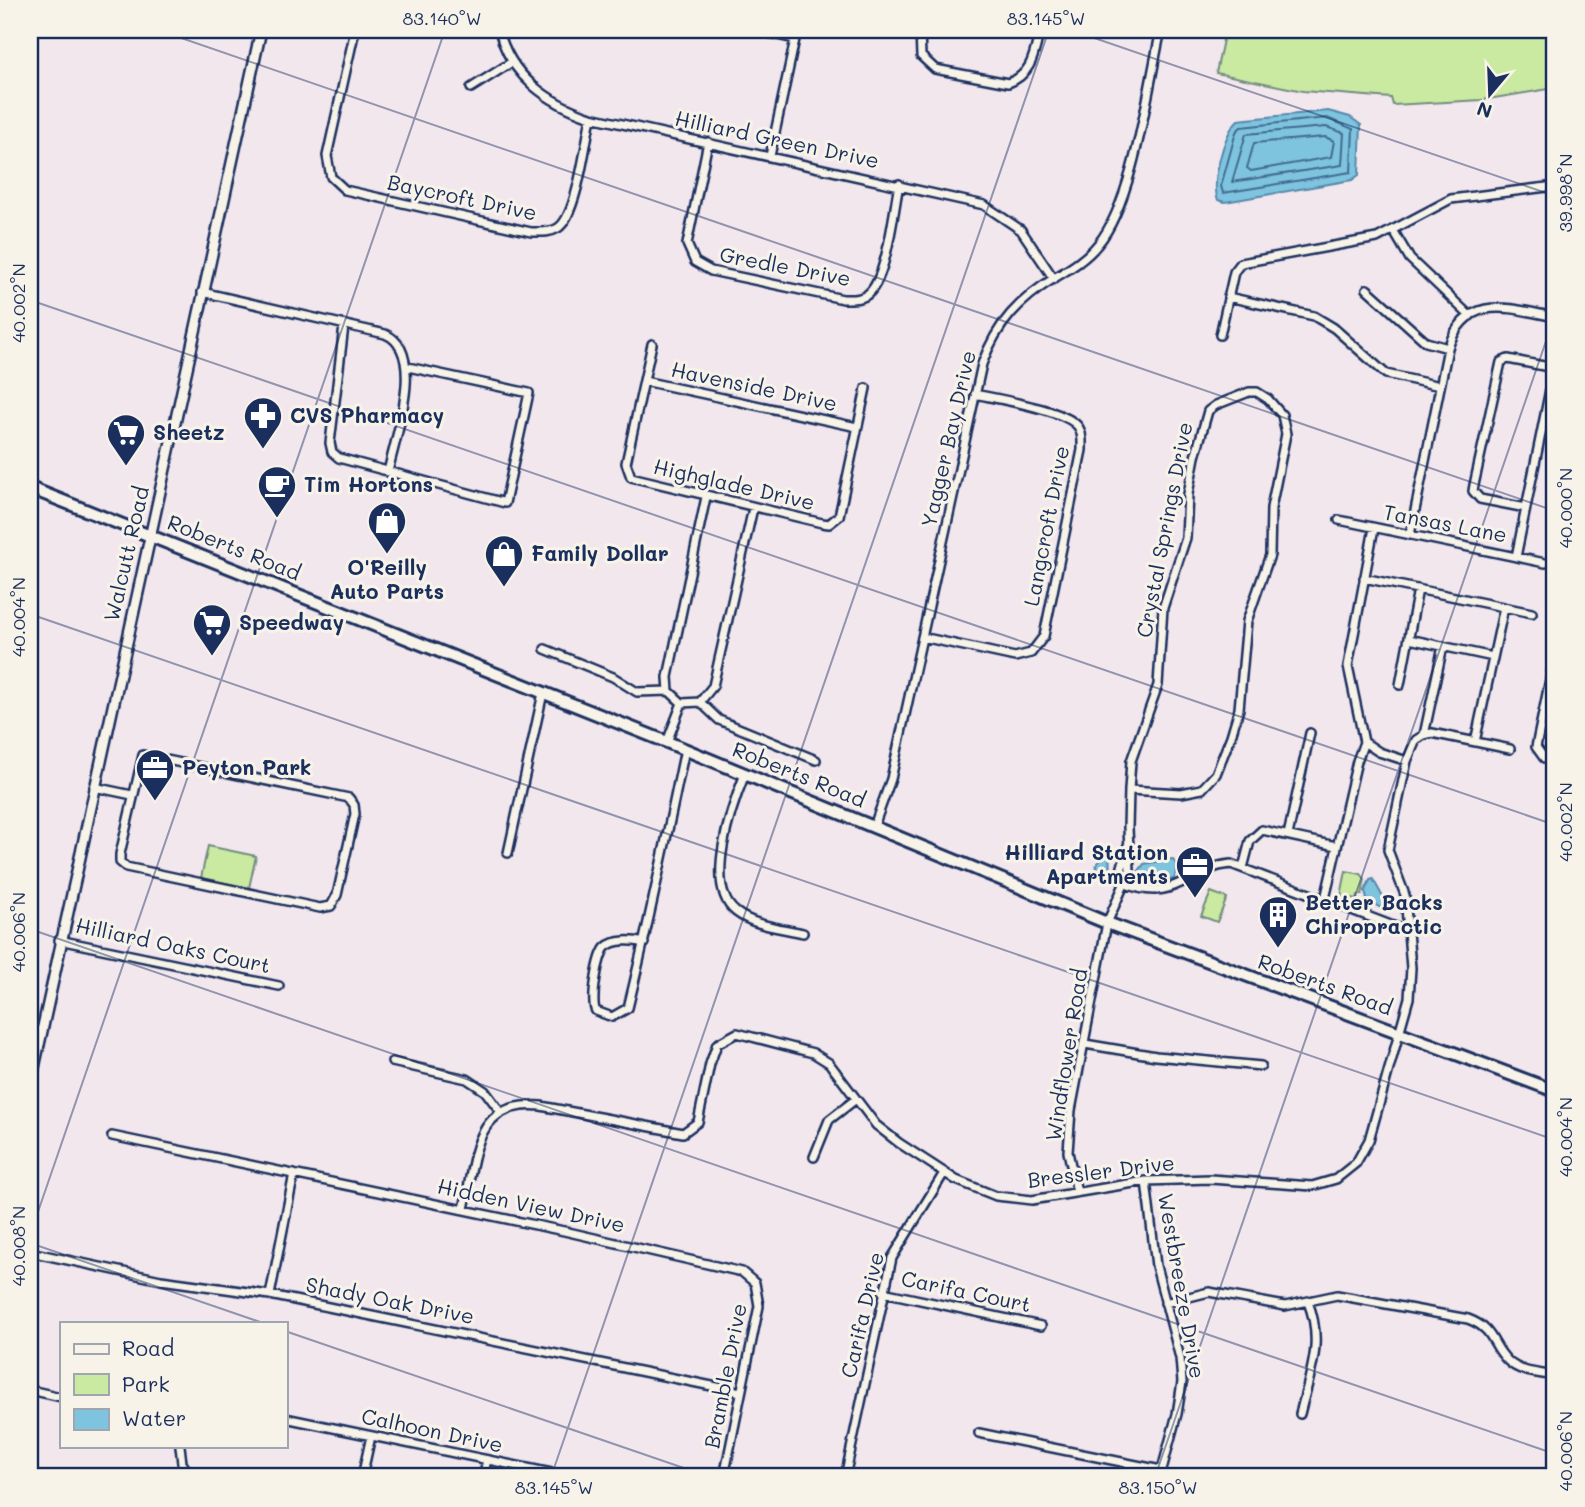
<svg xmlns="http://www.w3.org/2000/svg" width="1585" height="1507" viewBox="0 0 1585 1507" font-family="Mali,sans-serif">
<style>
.green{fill:#cae9a1;stroke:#728c80;stroke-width:2}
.water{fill:#7ec4df;stroke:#5688ab;stroke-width:2}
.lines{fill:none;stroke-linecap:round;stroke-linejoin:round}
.shore{stroke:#436b92;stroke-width:2}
.minor-casing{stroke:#1b2f5e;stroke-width:12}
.tertiary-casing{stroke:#1b2f5e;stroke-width:14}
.primary-casing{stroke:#1b2f5e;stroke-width:16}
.minor{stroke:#f7f3e8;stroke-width:7}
.tertiary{stroke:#f7f3e8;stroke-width:9}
.primary{stroke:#f7f3e8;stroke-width:10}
.ticks{fill:none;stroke:#1b2f5e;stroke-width:2;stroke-opacity:0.45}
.labels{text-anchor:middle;stroke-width:6;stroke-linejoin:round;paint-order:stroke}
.street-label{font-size:21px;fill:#1b2f5e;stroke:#f7f3e8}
.poi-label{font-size:21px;font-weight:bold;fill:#1b2f5e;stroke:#f7f3e8;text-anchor:start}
.neatline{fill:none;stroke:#1b2f5e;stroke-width:2.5}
.ticks-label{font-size:18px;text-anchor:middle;fill:#1b2f5e}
</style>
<rect width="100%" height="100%" fill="#f2e7ed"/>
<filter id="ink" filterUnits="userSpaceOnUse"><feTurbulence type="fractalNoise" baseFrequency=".0143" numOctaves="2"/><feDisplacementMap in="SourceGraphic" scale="14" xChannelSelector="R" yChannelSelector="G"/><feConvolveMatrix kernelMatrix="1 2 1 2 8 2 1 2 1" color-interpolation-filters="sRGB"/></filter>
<g filter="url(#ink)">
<path class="green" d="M1225 30H1555V88L1482 100 1393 105 1391 98 1303 91 1216 73Z
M208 846 256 856 249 888 201 878Z
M1346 871 1361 874 1365 879 1362 895H1358L1357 899 1341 896Z
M1211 892 1227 898 1217 922 1201 916Z"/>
<path class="water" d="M1328 111 1350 117 1361 125 1359 175 1352 180 1225 202 1218 200C1211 182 1224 133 1238 120Z
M1109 847 1110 874 1104 877 1098 873 1096 866Z
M1172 859 1178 866 1174 879 1146 884 1138 872 1144 864Z
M1373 879 1384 899 1381 908 1367 900 1365 891 1370 880Z"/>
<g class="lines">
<path class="shore" d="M1327 118 1353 129 1351 172 1223 193 1221 186 1236 132 1241 127Z
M1326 127 1344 133 1342 165 1232 182 1246 134Z
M1325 137 1334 141 1331 157 1251 171 1247 168 1254 143Z"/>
<g class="minor-casing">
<path id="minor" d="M355 30 327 156 331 177 345 190 531 232C540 232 550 233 558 228 577 216 586 141 591 117
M499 30C510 76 548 103 591 117L984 205 1021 230 1054 279
M754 30 795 39
M920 30 921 56 935 69 1008 83C1033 74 1034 53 1040 30
M471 88 512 62
M708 142 687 244 695 262 711 271 843 299C852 299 862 300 869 293 887 277 894 209 899 184
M770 156 797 30
M1393 230 1410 259 1470 316
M1367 289 1426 342 1448 348
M202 292 385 334C427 351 395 438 388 472
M1228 297 1314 316 1334 328 1386 374 1440 386
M344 326 330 443 332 452 339 458 505 503 529 393 408 367
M1220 335 1234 272 1241 263 1377 238 1451 199 1555 186
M652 344 626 463 631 477 822 523 829 524 839 516 866 388
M644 381 857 427
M1526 508 1480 499 1473 491 1474 485 1501 362 1508 359 1554 368
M1339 520 1545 563
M1374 528 1348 666 1364 742 1379 752 1407 761
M1410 535 1448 348C1467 291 1511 309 1555 317
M1516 557 1555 365
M1364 578 1532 613
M922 637 1015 657 1031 653 1044 636 1082 450C1082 443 1083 435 1079 428 1069 410 997 399 975 394
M1409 639 1493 657
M545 649 613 677 637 692 669 691
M1555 655 1536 747 1544 758 1555 760
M1400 685 1418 589
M700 702 719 720 816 760
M682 703 669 691 668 677 706 497
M1424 735 1432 733 1510 749
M667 742 682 703 700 702 713 686 753 508
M1475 742 1504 607
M143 755 349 798 354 805 355 814 337 895 331 906 320 908 126 867 120 862V854Z
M745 774C732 806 703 886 736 912 754 926 781 928 803 933
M94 787 132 795
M874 826 891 779 982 364C997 323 1019 300 1056 277 1071 268 1087 258 1098 244 1134 201 1148 87 1161 30
M1288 835 1310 733
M508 853 543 693
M1243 868 1250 841 1262 830 1336 846
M1123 883C1177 905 1186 868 1231 864L1409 932
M1123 883 1120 874 1128 845
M1325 899 1357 761 1364 742
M59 940 279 986
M644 943C633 940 615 939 606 947 598 954 590 1003 596 1011L612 1017 628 1008C649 922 667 836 685 749
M1085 1044 1156 1056 1261 1066
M392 1062 467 1079 485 1091 500 1111
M112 1136 564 1231 742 1272 755 1283 759 1306 724 1477
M814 1157 829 1120 856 1099
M1146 1181 1156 1266 1180 1358 1182 1382 1177 1414 1160 1477
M1077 1192 1068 1152 1071 1110 1107 923 1130 871 1128 828 1129 790 1131 761 1158 685 1163 608 1186 538 1188 494 1195 457 1208 411 1216 405 1249 392H1257L1268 399 1282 415 1286 434 1271 508 1270 555 1247 621 1239 709 1231 736 1216 774 1202 789 1181 793 1129 790
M464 1209C475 1159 473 1099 541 1106L683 1133 698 1122 710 1064 717 1044 737 1033 813 1053 829 1063 876 1125 899 1143 956 1180 996 1196 1032 1200 1146 1181 1210 1179 1312 1186 1336 1179 1356 1163 1369 1140 1409 998 1411 968 1405 895 1388 850 1407 761 1416 740 1424 735 1443 646
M30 1252 161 1280 270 1295 741 1392
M883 1292 1041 1326
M270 1295 294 1174
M1165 1303 1209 1292 1285 1306 1337 1295 1468 1319C1495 1329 1491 1345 1508 1361 1520 1373 1540 1373 1555 1376
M30 1390 61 1397
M1300 1414C1310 1373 1324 1342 1308 1302
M285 1418 571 1477
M979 1433 1161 1470
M180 1446 182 1463 191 1477
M362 1477 371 1436
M483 1477 487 1460
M845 1477 892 1258 944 1173"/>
</g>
<g class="tertiary-casing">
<path id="tertiary" d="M30 1086 261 30"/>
</g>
<g class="primary-casing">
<path id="primary" d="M30 488 667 742 1107 923 1555 1091"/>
</g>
<use href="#minor" class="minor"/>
<use href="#tertiary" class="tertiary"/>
<use href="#primary" class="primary"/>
</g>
</g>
<path class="ticks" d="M158 30 1555 511M1071 30 1555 196M30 300 1555 825M30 614 1555 1140M30 929 1555 1454M30 1235 445 30M30 1243 263 1323M285 1331 710 1477M551 1477 1049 30M1155 1477 1555 315"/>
<defs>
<g id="pharmacy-pin" transform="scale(2.0125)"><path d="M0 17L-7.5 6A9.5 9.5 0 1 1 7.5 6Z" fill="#1b2f5e" stroke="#f7f3e8"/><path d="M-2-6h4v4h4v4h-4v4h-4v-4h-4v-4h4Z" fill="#fff"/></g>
<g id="supermarket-pin" transform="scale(2.0125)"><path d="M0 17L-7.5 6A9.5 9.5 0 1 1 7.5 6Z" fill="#1b2f5e" stroke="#f7f3e8"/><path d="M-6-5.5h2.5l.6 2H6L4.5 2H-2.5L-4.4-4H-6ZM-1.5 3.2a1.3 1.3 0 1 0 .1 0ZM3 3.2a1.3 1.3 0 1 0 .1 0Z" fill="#fff"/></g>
<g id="cafe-pin" transform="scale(2.0125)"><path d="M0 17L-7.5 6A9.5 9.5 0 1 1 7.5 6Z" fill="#1b2f5e" stroke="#f7f3e8"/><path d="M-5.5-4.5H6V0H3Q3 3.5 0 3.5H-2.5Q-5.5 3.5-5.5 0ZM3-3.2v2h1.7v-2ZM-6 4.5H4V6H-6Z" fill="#fff"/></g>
<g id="shop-pin" transform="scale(2.0125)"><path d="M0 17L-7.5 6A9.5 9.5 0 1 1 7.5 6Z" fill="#1b2f5e" stroke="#f7f3e8"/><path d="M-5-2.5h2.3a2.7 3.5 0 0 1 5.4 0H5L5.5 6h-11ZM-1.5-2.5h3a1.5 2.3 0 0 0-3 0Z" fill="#fff"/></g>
<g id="office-pin" transform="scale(2.0125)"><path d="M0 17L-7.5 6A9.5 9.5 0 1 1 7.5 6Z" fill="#1b2f5e" stroke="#f7f3e8"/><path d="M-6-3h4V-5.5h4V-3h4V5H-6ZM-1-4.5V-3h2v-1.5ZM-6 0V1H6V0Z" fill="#fff"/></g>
<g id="building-pin" transform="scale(2.0125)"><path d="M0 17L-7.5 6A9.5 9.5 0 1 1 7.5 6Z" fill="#1b2f5e" stroke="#f7f3e8"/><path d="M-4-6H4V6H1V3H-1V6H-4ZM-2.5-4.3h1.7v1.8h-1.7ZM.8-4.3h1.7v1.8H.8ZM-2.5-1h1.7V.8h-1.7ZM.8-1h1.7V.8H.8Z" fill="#fff"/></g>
</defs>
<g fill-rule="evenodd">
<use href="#pharmacy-pin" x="263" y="416"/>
<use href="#supermarket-pin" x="126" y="433"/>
<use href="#cafe-pin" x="277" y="485"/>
<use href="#shop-pin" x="387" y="521"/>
<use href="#shop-pin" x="504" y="554"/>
<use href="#supermarket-pin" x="212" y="623"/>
<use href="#office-pin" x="155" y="768"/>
<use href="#office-pin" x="1195" y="865"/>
<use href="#building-pin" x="1278" y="915"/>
</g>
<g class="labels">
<g class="street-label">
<text transform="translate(777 140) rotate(12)" y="7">Hilliard Green Drive</text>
<text transform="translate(462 198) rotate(12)" y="7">Baycroft Drive</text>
<text transform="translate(785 267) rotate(11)" y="7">Gredle Drive</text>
<text transform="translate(754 387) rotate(12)" y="7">Havenside Drive</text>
<text transform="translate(949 439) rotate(-77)" y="7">Yagger Bay Drive</text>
<text transform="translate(734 485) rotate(13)" y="7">Highglade Drive</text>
<text transform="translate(1445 524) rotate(11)" y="7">Tansas Lane</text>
<text transform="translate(1047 526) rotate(-79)" y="7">Langcroft Drive</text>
<text transform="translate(1165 530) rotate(-79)" y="7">Crystal Springs Drive</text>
<text transform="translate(234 548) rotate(22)" y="7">Roberts Road</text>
<text transform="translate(127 554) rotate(-77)" y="7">Walcutt Road</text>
<text transform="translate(799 775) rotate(22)" y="7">Roberts Road</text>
<text transform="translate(173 946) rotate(12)" y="7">Hilliard Oaks Court</text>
<text transform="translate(1325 985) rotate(20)" y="7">Roberts Road</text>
<text transform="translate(1067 1055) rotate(-81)" y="7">Windflower Road</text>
<text transform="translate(1101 1172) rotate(-7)" y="7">Bressler Drive</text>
<text transform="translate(531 1206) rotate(12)" y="7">Hidden View Drive</text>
<text transform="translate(1181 1286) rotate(80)" y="7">Westbreeze Drive</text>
<text transform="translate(966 1292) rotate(12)" y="7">Carifa Court</text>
<text transform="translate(390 1301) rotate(11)" y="7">Shady Oak Drive</text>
<text transform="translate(863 1315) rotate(-77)" y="7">Carifa Drive</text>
<text transform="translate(726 1376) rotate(-79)" y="7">Bramble Drive</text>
<text transform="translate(432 1431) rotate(12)" y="7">Calhoon Drive</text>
</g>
<g class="poi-label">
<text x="290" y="423">CVS Pharmacy</text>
<text x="153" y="440">Sheetz</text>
<text x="304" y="492">Tim Hortons</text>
<text x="531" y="561">Family Dollar</text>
<text x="387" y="575" text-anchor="middle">O'Reilly<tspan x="387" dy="24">Auto Parts</tspan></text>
<text x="239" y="630">Speedway</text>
<text x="182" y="775">Peyton Park</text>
<text x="1168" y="860" text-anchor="end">Hilliard Station<tspan x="1168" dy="24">Apartments</tspan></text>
<text x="1305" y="910">Better Backs<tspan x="1305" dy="24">Chiropractic</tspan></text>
</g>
</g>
<rect width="1585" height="1507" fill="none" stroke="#f7f3e8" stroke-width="77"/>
<rect x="60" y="1322" width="228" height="126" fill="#f7f3e8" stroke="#9fa5b1" stroke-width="2"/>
<rect x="74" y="1344" width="35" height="10" fill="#f7f3e8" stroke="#9fa5b1" stroke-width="2"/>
<text x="122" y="1356" font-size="21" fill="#1b2f5e">Road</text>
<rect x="74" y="1374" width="35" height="21" fill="#cae9a1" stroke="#9fa5b1" stroke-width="2"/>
<text x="122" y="1392" font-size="21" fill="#1b2f5e">Park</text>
<rect x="74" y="1409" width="35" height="21" fill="#7ec4df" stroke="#9fa5b1" stroke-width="2"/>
<text x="122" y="1426" font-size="21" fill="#1b2f5e">Water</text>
<g transform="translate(1490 94) rotate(199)" stroke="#f7f3e8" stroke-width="5" paint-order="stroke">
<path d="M0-5L12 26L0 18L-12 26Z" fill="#1b2f5e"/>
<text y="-10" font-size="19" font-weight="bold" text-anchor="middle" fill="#1b2f5e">N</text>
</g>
<rect x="38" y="38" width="1508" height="1430" class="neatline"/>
<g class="ticks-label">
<text x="442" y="25">83.140°W</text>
<text x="1046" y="25">83.145°W</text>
<text transform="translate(1566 193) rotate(-90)" y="6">39.998°N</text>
<text transform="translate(19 303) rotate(-90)" y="6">40.002°N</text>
<text transform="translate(1566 508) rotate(-90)" y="6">40.000°N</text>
<text transform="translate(19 617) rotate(-90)" y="6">40.004°N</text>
<text transform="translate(1566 822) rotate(-90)" y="6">40.002°N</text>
<text transform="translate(19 932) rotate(-90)" y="6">40.006°N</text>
<text transform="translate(1566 1137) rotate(-90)" y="6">40.004°N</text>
<text transform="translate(19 1246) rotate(-90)" y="6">40.008°N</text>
<text transform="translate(1566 1451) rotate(-90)" y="6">40.006°N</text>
<text x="554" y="1494">83.145°W</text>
<text x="1158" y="1494">83.150°W</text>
</g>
</svg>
